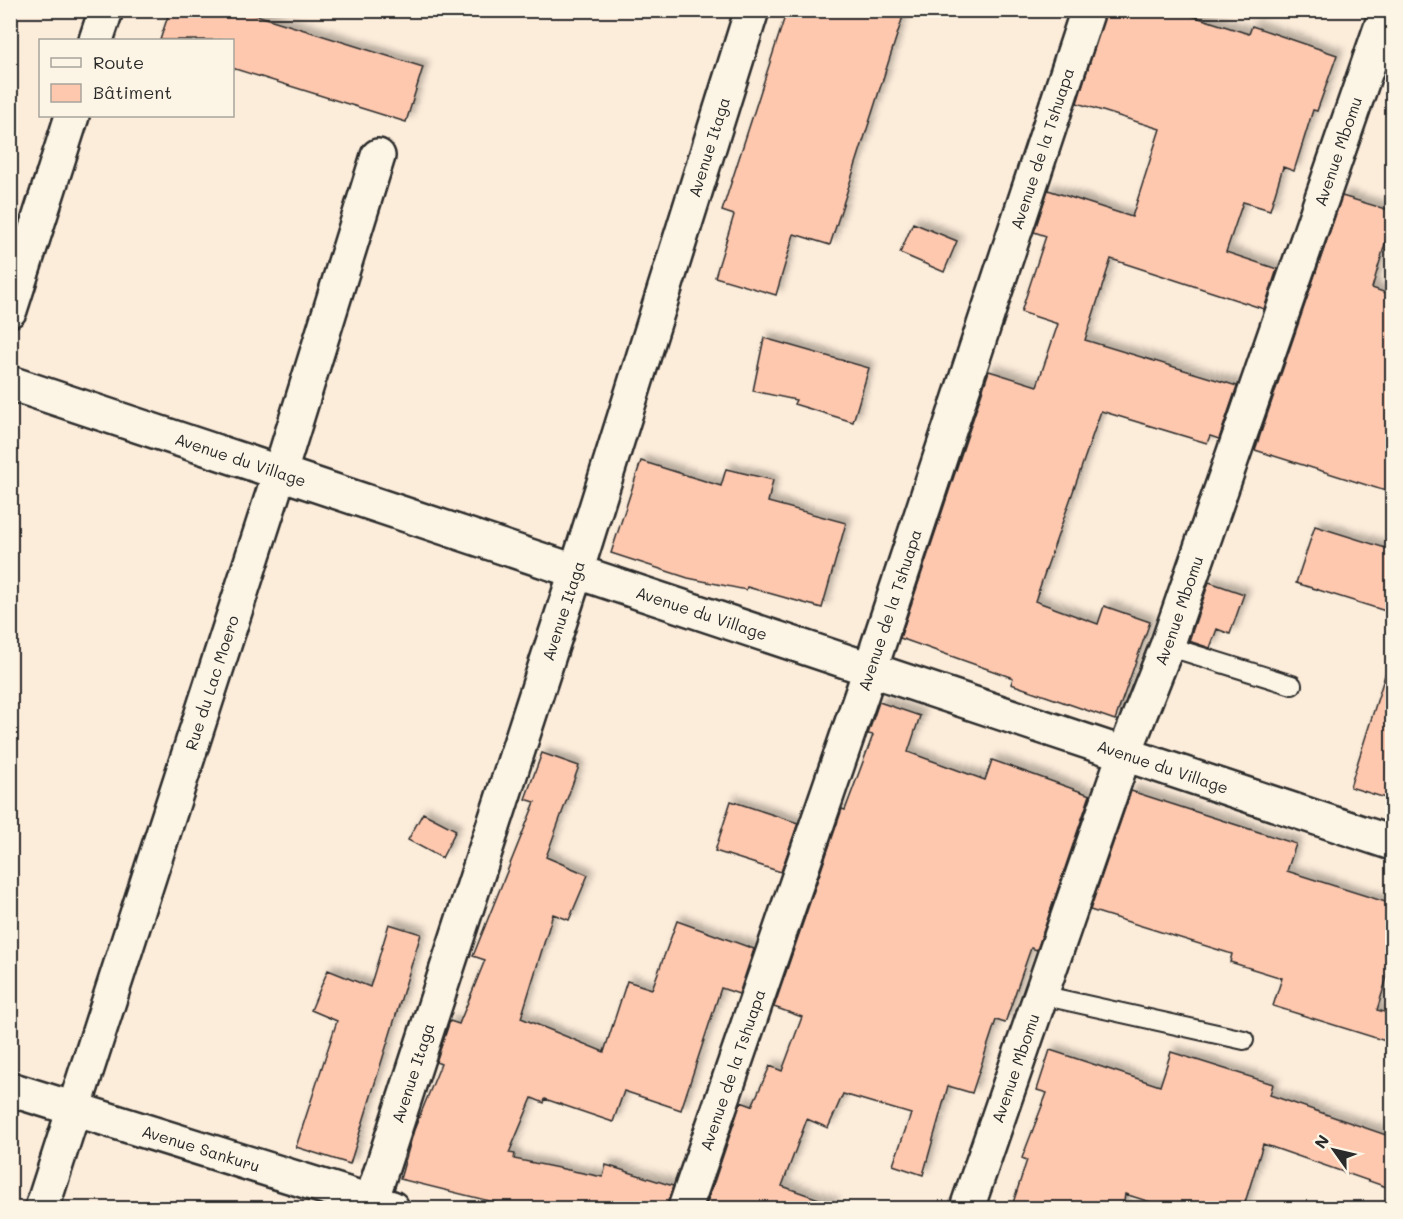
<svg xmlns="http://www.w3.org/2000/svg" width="1403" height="1219" viewBox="0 0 1403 1219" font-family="Mali,sans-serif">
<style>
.building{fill:#fec8af;stroke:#2b2b2b;stroke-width:1.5;filter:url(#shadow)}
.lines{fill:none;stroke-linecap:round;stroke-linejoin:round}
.service-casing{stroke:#2b2b2b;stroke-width:22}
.minor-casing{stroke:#2b2b2b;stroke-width:38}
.tertiary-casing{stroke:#2b2b2b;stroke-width:38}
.service{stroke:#fcf5e5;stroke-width:18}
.minor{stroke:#fcf5e5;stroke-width:33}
.tertiary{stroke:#fcf5e5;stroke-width:33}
.labels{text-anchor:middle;stroke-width:6;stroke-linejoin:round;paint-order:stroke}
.street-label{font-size:16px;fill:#2b2b2b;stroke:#fcf5e5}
</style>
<defs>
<filter id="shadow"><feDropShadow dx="5.5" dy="-5.5" stdDeviation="3" flood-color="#0004"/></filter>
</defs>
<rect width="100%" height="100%" fill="#fcecda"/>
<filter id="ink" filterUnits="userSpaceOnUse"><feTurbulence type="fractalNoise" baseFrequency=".0167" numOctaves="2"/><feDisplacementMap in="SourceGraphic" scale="12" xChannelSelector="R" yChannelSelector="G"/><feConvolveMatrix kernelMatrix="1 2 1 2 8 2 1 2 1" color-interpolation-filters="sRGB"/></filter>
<g filter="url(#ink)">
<path class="building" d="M170 10H240L423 67 406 122 232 68V40H160Z
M787 10H905L830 245 794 234 776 295 715 277 734 215 722 211Z
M1106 10H1174L1249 34 1252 26 1337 55 1317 111 1313 110 1294 171 1283 167 1270 210 1243 202 1226 252 1277 269 1264 309 1111 259 1085 340 1237 386 1219 439 1210 436 1207 443 1101 411 1035 601 1098 624 1104 606 1150 622 1115 720 1011 684 1013 678 900 638 989 371 1037 386 1058 324 1021 312 1046 236 1034 232 1048 190 1132 217 1160 129 1077 103Z
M1342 196 1392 211V220L1372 288 1392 295V493L1255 450Z
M913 223 957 241 944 272 900 253Z
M764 338 869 368 853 422 794 404 796 400 753 391Z
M641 461 721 486 726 469 773 480 768 502 846 523 822 608 747 587 746 590 688 578 611 553Z
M1315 526 1392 550V613L1296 583Z
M1209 582 1244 594 1230 634 1217 629 1210 648 1189 641Z
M1386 672 1392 673V800L1350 787Z
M879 702 920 716 908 752 985 780 992 760 1090 795 1037 950 1031 948 1005 1023 996 1020 972 1093 948 1086 923 1175 893 1165 911 1114 843 1094 828 1128 807 1119 782 1186 833 1204 832 1209H705L741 1102 752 1106 770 1066 782 1071 802 1017 774 1007 842 809 845 810 873 735 868 734Z
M542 753 579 766 546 857 588 875 569 920 553 914 521 1018 604 1052 627 981 652 989 677 921 754 949 739 994 721 988 681 1110 624 1091 613 1122 545 1099 544 1103 532 1098 509 1153 515 1154 514 1159 603 1177 606 1165 673 1186 667 1209H522L400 1179 414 1130 441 1064 436 1062 450 1021 459 1024 485 960 473 956 535 802 525 799Z
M1131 791 1296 844 1287 871 1392 904V924L1385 950 1392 952V961L1377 1010 1392 1014V1043L1273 1006 1282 978 1230 962 1232 954 1090 910Z
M731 801 798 823 781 872 715 851Z
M423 813 456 830 442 858 408 840Z
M389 924 421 934 350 1164 296 1147 337 1021 311 1010 328 970 370 987Z
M1050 1050 1160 1086 1171 1052 1273 1084 1270 1095 1392 1137V1189L1263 1144 1243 1209H1172L1125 1194 1123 1209H1011L1027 1160 1022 1158 1047 1093 1037 1090Z"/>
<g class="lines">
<g class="service-casing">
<path id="service" d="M1167 646 1292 685
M1041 995 1244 1040"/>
</g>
<g class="minor-casing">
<g id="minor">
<path d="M96 40 106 10"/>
<path d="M10 310 72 116"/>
<path id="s1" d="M10 383 1392 843"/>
<path id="s2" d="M10 1089 392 1208"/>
<path id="s3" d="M42 1208 280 472 378 156"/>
<path id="s4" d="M685 1208 870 670 1088 10"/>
<path id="s5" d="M967 1208 1125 752 1167 646 1387 10"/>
</g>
</g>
<g class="tertiary-casing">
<g id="tertiary">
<path id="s6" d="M369 1208 576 572 752 10"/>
</g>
</g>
<use href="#service" class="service"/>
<use href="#minor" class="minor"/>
<use href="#tertiary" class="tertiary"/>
</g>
</g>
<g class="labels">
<g class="street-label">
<text dy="6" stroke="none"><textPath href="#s6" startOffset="1114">Avenue Itaga</textPath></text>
<text dy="6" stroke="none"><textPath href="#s4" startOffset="1118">Avenue de la Tshuapa</textPath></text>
<text dy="6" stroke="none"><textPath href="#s5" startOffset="1120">Avenue Mbomu</textPath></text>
<text dy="6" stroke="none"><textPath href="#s1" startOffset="243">Avenue du Village</textPath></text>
<text dy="6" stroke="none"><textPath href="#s6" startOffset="628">Avenue Itaga</textPath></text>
<text dy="6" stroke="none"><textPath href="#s4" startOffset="632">Avenue de la Tshuapa</textPath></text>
<text dy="6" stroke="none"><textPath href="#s5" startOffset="634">Avenue Mbomu</textPath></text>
<text dy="6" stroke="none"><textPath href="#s1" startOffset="729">Avenue du Village</textPath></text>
<text dy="6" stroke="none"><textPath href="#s3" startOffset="552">Rue du Lac Moero</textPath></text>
<text dy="6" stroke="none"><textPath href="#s1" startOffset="1215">Avenue du Village</textPath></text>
<text dy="6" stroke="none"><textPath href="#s5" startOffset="148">Avenue Mbomu</textPath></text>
<text dy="6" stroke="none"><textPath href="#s4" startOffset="146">Avenue de la Tshuapa</textPath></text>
<text dy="6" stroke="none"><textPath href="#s6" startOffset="142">Avenue Itaga</textPath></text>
<text dy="6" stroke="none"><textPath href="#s2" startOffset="200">Avenue Sankuru</textPath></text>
</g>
</g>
<rect width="1403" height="1219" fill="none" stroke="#fcf5e5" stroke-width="36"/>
<rect x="18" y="18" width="1367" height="1183" fill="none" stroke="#2b2b2b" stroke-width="2" filter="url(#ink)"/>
<rect x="39" y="39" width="195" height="78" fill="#fcf5e5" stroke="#a8a49b" stroke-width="1.5"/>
<rect x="51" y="58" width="30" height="9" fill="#fcf5e5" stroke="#a8a49b" stroke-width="1.5"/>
<text x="93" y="69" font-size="18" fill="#2b2b2b">Route</text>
<rect x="51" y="84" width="30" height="18" fill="#fec8af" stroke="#a8a49b" stroke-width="1.5"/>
<text x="93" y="99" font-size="18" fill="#2b2b2b">Bâtiment</text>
<g transform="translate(1334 1150) rotate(304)" stroke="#fcf5e5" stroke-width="4.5" paint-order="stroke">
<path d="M0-4.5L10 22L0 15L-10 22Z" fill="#2b2b2b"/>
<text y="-9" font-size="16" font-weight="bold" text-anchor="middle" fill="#2b2b2b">N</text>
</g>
</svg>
